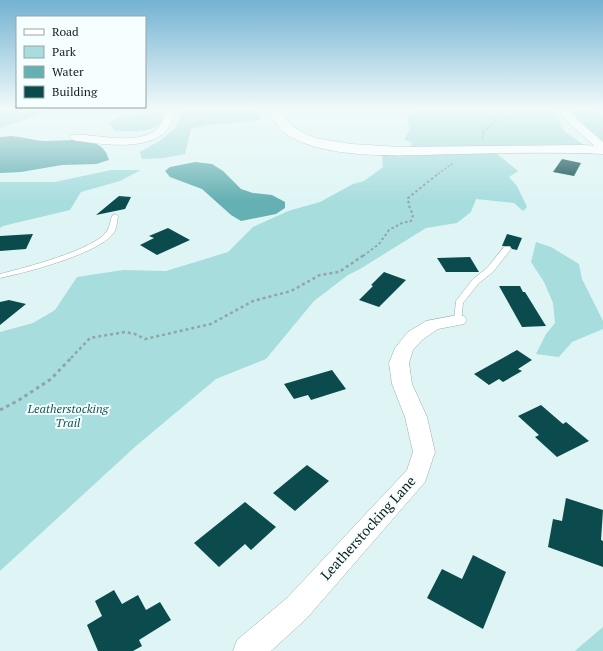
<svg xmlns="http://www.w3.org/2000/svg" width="603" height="651" viewBox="0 0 603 651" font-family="'PT Serif',serif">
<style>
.green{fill:#a8ddde}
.water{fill:#65b0b2}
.building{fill:#0c4b4d}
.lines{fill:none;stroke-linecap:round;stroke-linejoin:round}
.service-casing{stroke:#99aeaf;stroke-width:1}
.minor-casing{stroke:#99aeaf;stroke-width:1}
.tertiary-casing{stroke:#99aeaf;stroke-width:1}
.path-far3{stroke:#93a4a4;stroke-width:1.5;stroke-dasharray:2 2;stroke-linecap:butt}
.path-far2{stroke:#93a4a4;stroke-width:2;stroke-dasharray:2.5 2.5;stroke-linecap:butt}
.path-far1{stroke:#93a4a4;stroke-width:2.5;stroke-dasharray:3 3;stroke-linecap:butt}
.path{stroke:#93a4a4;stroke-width:3;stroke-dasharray:3.5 3.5;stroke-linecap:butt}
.service{fill:#fff;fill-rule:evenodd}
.minor{fill:#fff;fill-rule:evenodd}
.tertiary{fill:#fff;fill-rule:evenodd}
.labels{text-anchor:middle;stroke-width:4;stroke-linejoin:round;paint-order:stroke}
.park-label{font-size:12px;font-style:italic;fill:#125455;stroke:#f6ffff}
.near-street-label{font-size:14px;fill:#141c1d;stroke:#f6ffff}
</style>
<rect width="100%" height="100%" fill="#dff5f5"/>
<path class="green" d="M0 109H58L0 128Z
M184 109H261L262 110 260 120 207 125 191 129 185 154 164 158 142 159 140 152 161 140 177 126 181 111Z
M416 109H553L564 131 588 148 411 147 412 143 404 139 410 130 407 116Z
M567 109H590L603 116V144Z
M158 111 161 113C162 115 163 118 162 120 159 133 126 132 116 131L108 123 120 117 150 114Z
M382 151 496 153 518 171 509 177 517 186 527 207 523 211 514 203 476 199 471 212 457 223 426 228 360 269 348 275 314 301 266 359 216 379 136 446 0 571V332L33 323 55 310 77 277 123 270 166 271 228 252 253 227 288 211 320 202 353 184 364 181 383 167Z
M111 170H141L120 181 81 192 70 210 3 226 0 228V182H55Z
M536 242 551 247 579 264 582 279 603 321V329L572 342 559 357 536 354 546 334 555 323 553 303 544 282 531 262Z
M603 627V651H575L577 649Z"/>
<path class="water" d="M11 136C22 137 33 140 44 141 65 142 102 132 109 160L96 164 62 165 21 172 0 173V137Z
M195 162 212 164 223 171 241 189 253 193 272 195 285 202V208L276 214 241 221 231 215 202 189 170 177 165 171 170 167Z"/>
<path class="building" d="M562 159 581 163 574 176 553 172Z
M119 196 131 197 125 209 96 215Z
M168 228 190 240 157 255 140 245 154 238 149 236Z
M33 234 26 249 0 251V236Z
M507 234 522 238 517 250 512 249 510 246H502Z
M470 257 479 272H446L437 258Z
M384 272 406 280 379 307 359 300 373 286 371 285Z
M499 286H520L523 292H525L546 326 522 327Z
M9 300 26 304 0 325V302Z
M517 350 532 360 518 369 522 371 503 382 499 379 489 385 474 374Z
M332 370 346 389 311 400 308 395 294 399 284 384Z
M541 405 563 424 566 422 589 441 557 457 535 437 539 435 518 416Z
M307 465 329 481 295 511 273 493Z
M566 498 603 510 601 540 603 541V567L548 547 553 519 562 521Z
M245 502 276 527 251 550 245 544 219 567 194 543Z
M473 555 506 572 483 629 427 598 442 569 462 579Z
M114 590 122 604 138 595 146 610 160 602 171 620 139 640 142 646 133 651H98L87 625 102 616 95 601Z"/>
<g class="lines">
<g class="service-casing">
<path id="service" d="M115 214 118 216C117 221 117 226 115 231 103 253 24 273 0 278V274C23 268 95 250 107 231 110 227 110 221 112 216Z
M504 247H510L511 249 493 272 479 283 463 303 461 322H455L454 320 456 301 473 279 487 268Z"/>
</g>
<g class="minor-casing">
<path id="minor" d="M165 109H175C173 119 171 127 163 134 144 149 108 145 86 142 80 141 72 141 69 137 77 127 146 154 162 122 164 118 164 113 165 109Z
M558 109H568L579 121 603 142V151L599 150 571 125Z
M458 315 464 316 467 320 464 324 438 329 422 340 413 350 409 363 412 384 427 417 435 452 425 482 307 618 271 651H233L237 640 287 598 407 470 413 452 405 417 392 384 389 363 395 348 408 332 426 321Z"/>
</g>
<g class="tertiary-casing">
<path id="tertiary" d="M267 109H279L289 123 300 131 315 138 352 144 401 147 582 145 603 146V154C556 152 508 153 461 154 412 155 333 161 291 137 280 131 273 120 267 109Z"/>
</g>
<path class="path-far3" d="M482 138 484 135 482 132C488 128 493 125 496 118 497 114 496 113 499 109
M438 174 453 163"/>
<path class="path-far2" d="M363 256 379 244 389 230 402 223 411 221 413 215 409 206 408 198 439 173"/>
<path class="path-far1" d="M71 358 90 338 125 332 135 334 145 339 211 324 253 301 291 291 320 275 339 272 364 255"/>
<path class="path" d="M0 410 19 400 51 379 72 357"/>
<use href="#service" class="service"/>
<use href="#minor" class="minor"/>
<use href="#tertiary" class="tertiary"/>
</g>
<linearGradient id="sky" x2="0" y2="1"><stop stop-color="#73b2d2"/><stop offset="0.54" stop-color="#f1fafa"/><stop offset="1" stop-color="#f1fafa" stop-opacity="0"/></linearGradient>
<rect width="603" height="201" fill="url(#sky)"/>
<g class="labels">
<g class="park-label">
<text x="68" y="413">Leatherstocking<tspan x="68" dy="14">Trail</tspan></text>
</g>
<g class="near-street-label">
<text transform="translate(368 528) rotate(-48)" y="5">Leatherstocking Lane</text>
</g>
</g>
<rect x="16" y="16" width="130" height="92" fill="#f6ffff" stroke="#9ca4a5"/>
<rect x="24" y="29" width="20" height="6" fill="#ffffff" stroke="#9ca4a5"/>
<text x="52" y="36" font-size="12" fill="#141c1d">Road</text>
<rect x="24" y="46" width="20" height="12" fill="#a8ddde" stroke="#9ca4a5"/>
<text x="52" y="56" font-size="12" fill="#141c1d">Park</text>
<rect x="24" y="66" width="20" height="12" fill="#65b0b2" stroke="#9ca4a5"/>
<text x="52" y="76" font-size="12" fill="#141c1d">Water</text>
<rect x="24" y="86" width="20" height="12" fill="#0c4b4d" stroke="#9ca4a5"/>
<text x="52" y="96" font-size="12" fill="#141c1d">Building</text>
</svg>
